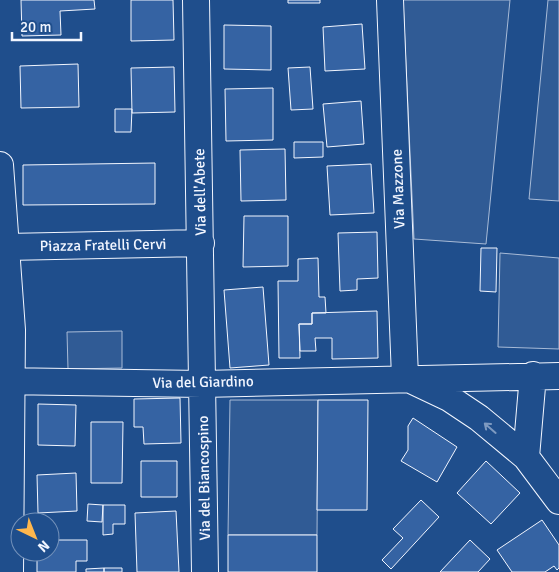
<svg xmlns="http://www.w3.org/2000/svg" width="559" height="572" viewBox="0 0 559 572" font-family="Signika,sans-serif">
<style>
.built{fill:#305b95;stroke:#a8bbd7}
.building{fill:#3563a3;stroke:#f2f6ff}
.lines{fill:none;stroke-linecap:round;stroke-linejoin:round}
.minor-casing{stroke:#f2f6ff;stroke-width:28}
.minor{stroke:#1f4e8c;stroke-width:26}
.oneway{stroke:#7e9ac0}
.labels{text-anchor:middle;stroke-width:4;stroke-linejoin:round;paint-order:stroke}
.street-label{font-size:15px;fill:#f2f6ff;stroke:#1f4e8c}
</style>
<rect width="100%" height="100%" fill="#1f4e8c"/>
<path class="built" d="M403 0H510L486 244 414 239Z
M548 0H559V201L529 199Z
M500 253 559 258V349L498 347Z
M122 331V368L68 369 67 332Z
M230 400H318L317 535H228Z"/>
<path class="building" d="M21 0H94L95 9 60 11 61 35 22 36Z
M131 0H173L174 40 131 41Z
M288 0H320V3H288Z
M362 24 365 69 325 71 323 27Z
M224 25 271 26V70L224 69Z
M78 64 79 107 21 108 20 66Z
M174 67 175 112 132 113 131 68Z
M310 67 313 109 291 110 288 68Z
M273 88V140L226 141 225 89Z
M361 101 364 144 327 147 323 104Z
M115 109H132L131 132H115Z
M294 142H323V157L294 158Z
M285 149 286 200 241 201 240 150Z
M155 163V204L23 205V165Z
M371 164 374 213 330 215 327 166Z
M244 216H288V266L243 267Z
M377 232 378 278 357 279V290L340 291 338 233Z
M481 248H497L496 292 480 291Z
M318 258 319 297H325L326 313H312V324H299L300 358H279L278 281H298V259Z
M263 287 269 365 230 368 224 290Z
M377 311 378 358 332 359V338H315L316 351H300L299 324H312V313Z
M180 398 181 443 144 444 143 427H134V399Z
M318 400H368L367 510H317Z
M38 404 76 405 75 446 38 445Z
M413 418 457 447 437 482 401 461 408 450V426Z
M91 422H123L122 483H91Z
M141 461H177V497H141Z
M486 461 520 493 491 524 457 493Z
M76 473 77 511 38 513 37 475Z
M421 500 439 517 391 569 382 560 403 538 393 529Z
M88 504 103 505 102 522 87 521Z
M103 505H125V524H113V534L103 535Z
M176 511 179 572H137L135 513Z
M542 520 559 545V568L557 570 554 566 545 572H512L497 550Z
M228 535H317V572H228Z
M50 540H87V561H76V572H37V552H50Z
M470 540 490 559 478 572H440Z
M104 568V572H86V569Z
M104 568H122V572H104Z"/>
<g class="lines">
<g class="minor-casing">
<path id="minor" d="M196 0 205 572
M390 0 405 377
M0 165 12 330 10 572
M6 247 201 243
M411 380 449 398 479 418 526 457 559 501
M0 381 202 384 559 376
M526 457 533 375"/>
</g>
<use href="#minor" class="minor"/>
</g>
<defs><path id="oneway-shaft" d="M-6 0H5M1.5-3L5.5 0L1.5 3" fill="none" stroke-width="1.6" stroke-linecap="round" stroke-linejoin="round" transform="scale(1.25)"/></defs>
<use class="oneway" href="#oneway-shaft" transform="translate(490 428) rotate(-139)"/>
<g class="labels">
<g class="street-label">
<text transform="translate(398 189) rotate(-92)" y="5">Via Mazzone</text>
<text transform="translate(200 192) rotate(-91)" y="5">Via dell'Abete</text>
<text transform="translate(103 245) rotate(-1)" y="5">Piazza Fratelli Cervi</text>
<text transform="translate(203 382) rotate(-1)" y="5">Via del Giardino</text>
<text transform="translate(204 478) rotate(-91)" y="5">Via del Biancospino</text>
</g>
</g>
<g transform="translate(35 537) rotate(137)"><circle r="24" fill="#1f4e8c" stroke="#7391ba"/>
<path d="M0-4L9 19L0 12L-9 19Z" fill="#ffb74d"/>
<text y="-8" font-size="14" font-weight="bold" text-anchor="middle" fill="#f2f6ff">N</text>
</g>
<path d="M12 32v8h69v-8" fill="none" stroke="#f2f6ff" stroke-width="2.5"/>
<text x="20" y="32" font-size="15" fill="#f2f6ff" stroke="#1f4e8c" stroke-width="4" paint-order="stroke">20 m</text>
</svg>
